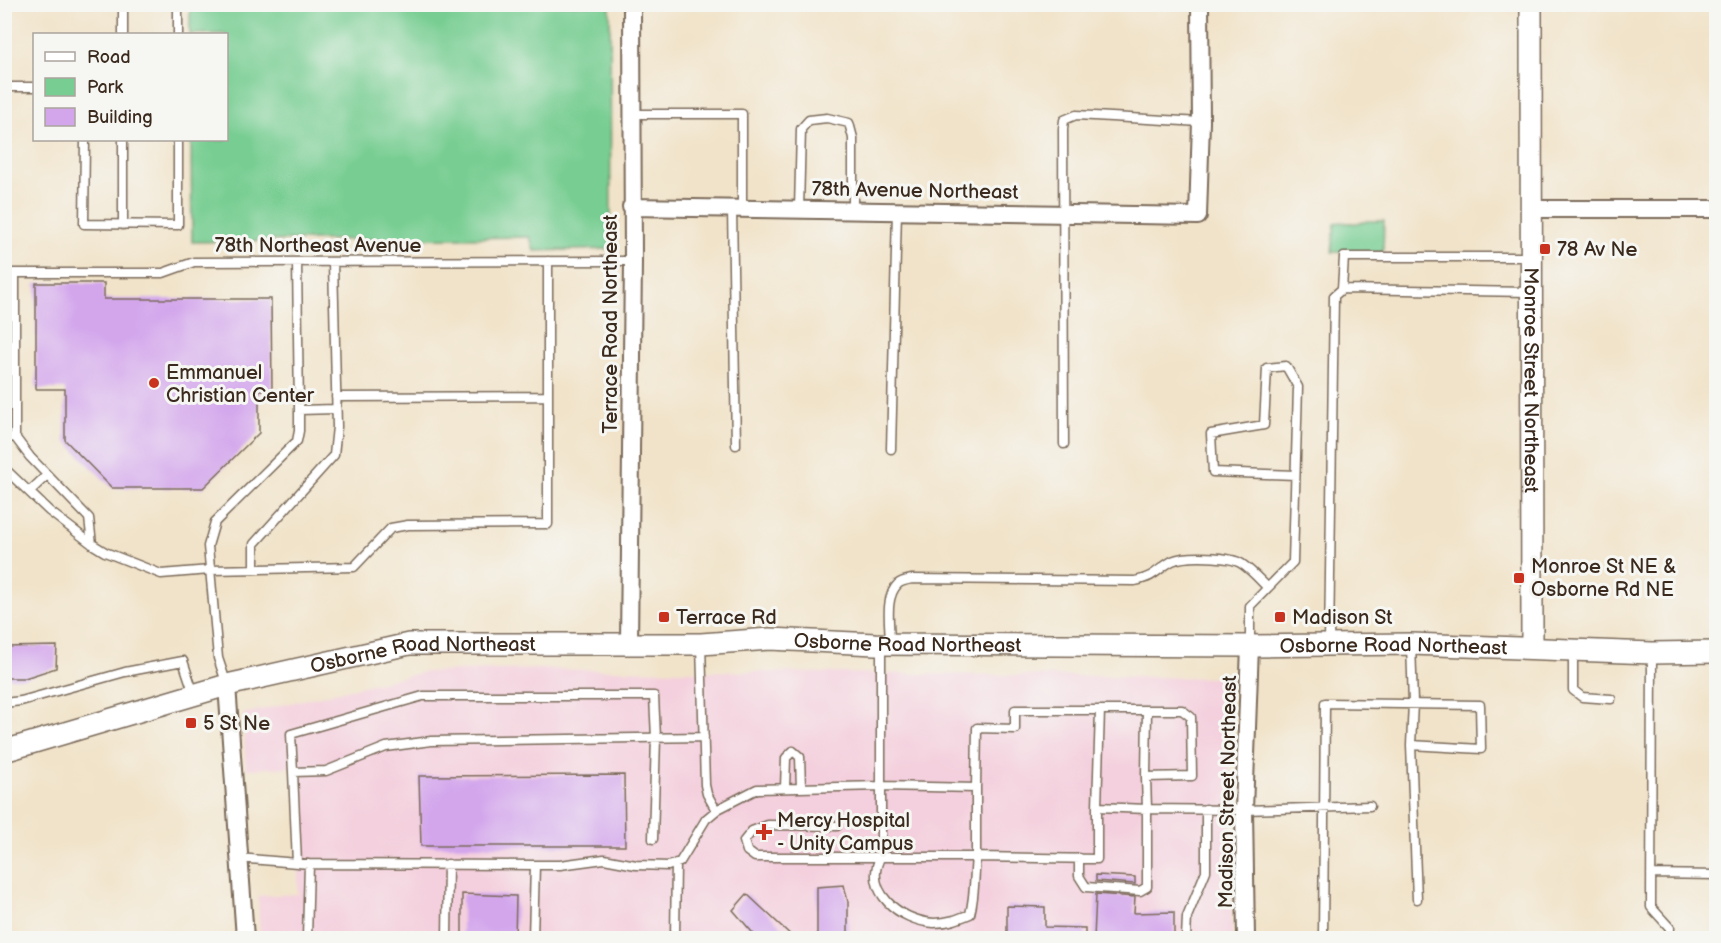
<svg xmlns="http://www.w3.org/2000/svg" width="1721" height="943" viewBox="0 0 1721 943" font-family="'Balsamiq Sans',sans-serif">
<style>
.built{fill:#f4cfdd}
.green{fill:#77cd92;stroke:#597c58;stroke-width:1.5}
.building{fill:#d3a6ec}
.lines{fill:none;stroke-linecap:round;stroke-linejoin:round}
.service-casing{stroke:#7b6b5a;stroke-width:11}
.minor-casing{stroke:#7b6b5a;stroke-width:20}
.tertiary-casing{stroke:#7b6b5a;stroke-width:24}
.service{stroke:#fff;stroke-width:8}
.minor{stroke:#fff;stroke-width:16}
.tertiary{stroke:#fff;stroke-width:21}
.poi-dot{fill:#c8321e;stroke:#f6f6f2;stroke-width:2}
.labels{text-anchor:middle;stroke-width:6;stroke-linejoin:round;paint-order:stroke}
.street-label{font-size:20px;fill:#3b2a1e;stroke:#f6f6f2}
.poi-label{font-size:20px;fill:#3b2a1e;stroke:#f6f6f2;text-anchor:start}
</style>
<rect width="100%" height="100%" fill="#f6f6f2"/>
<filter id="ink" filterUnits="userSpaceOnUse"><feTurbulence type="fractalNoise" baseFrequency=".0167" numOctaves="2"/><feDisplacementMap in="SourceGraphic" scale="12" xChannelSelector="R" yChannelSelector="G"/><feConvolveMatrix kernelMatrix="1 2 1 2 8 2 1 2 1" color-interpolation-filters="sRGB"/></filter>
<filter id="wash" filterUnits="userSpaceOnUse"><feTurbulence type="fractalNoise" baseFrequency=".008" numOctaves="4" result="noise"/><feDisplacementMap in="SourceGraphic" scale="24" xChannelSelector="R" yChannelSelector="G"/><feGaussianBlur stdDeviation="1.35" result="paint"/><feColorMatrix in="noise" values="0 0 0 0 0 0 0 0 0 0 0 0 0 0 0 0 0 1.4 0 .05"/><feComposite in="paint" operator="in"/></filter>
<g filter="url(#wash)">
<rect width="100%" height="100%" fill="#f1e3c9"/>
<path class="built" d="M539 669 1228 678 1232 938H260L258 896 298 894V767L246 769 243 714 424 672Z"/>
<path class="green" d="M190 5H610L611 249 534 251 530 237 192 242 191 140H226V34H190Z
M1367 221H1384L1383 252H1332L1335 223C1346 220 1353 227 1367 221Z"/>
<g id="blocks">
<path class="building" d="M36 283H104V299H271L272 390H259V433L203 488H112L65 440V389H36Z
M57 646 56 668 25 678H4V647Z
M624 775 625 846H421L419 776Z
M1096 875 1135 877V884L1096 881Z
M844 885 848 902V939H817V887Z
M462 894 516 896 515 939H462Z
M747 894 795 939H758L733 910Z
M1096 894 1135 897 1134 913 1174 912V939H1094Z
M1007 906 1045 907V927L1085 928V939H1007Z"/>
</g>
</g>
<g filter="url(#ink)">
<use href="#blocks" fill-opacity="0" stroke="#7b6b5a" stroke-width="1.5"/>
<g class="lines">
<g class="service-casing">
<path id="service" d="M123 4V34
M178 34V4
M4 87H34
M632 114H742V210
M85 140 84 224 178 225V140
M123 140V225
M732 209 736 445
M799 209 801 129 809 120 827 118 849 123 853 138V211
M297 262 299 410
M4 273H163L194 262 633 261
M15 273V437L30 457 89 518 92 544
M1342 289 1530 292
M336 397 548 396
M4 438 15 437
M1064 444 1063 129 1064 120 1076 115 1201 122
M891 449 897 211
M4 468 49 511 92 544 105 552 161 574 210 570 354 567 391 528 408 525 548 524V261
M29 492 47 475
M254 569V544L334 455 337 427 333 262
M890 643C890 626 884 597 898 584 901 581 907 580 912 579L1135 581C1157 576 1156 570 1172 561 1185 555 1231 556 1242 564 1251 570 1259 579 1267 587
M701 644 705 785 707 794 716 810
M1329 644 1334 296 1342 289 1344 257H1532
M1411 644 1413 703 1411 745 1417 899
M1250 646V606L1293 562 1298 387 1286 366 1267 368 1264 425 1211 434 1213 472 1295 475
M1573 650V690L1582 697 1611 699
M1652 654 1651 907 1670 928 1669 938
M227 685 218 658 208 546 215 522 297 441 299 431V410L336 409
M4 703 21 701 125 672 183 661 194 694
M293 772 291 734 423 696H654L656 738 653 839
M1146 777 1147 710
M785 788 786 758 793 751 800 757 801 788
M1097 807 1100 710
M837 826 768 825 752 831 744 841 747 851 755 857H976C974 877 975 895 970 914 958 919 948 923 934 923 900 921 862 891 881 856V645
M238 858 309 864 535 865H560L604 859 636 865 668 866 680 862 706 819 718 809 757 789 881 786 976 788 977 728 1015 729V710H1182L1191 717 1192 776 1146 777 1147 809 1097 807V859L976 857V788
M1079 858V876L1086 887 1140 891 1147 887V809L1244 810 1370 806
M297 863 293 772 326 771 386 747 431 741 704 737
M1651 874 1716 875
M307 938 309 864
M447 938 448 864
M533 938 535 865
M675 938 676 863
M1186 938 1187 917 1206 871V809
M1323 938 1325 703 1480 705 1481 749 1411 745"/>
</g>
<g class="minor-casing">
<path id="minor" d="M631 207 1198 216 1201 122 1200 4
M1532 209H1716
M629 644 633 261 632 4
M227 685 245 938
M1246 938 1244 810 1250 646"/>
</g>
<g class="tertiary-casing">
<g id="tertiary">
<path id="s1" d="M1531 4 1532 648"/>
<path id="s2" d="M4 751 227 685 409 644H701L770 639 875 644 1250 646 1411 644 1652 653 1716 652"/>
</g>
</g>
<use href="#service" class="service"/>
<use href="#minor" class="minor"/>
<use href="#tertiary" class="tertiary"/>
</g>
</g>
<g class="poi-dot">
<rect x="1539" y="243" width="12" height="12" rx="3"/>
<circle cx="154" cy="383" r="6"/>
<rect x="1513" y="572" width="12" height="12" rx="3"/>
<rect x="658" y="611" width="12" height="12" rx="3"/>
<rect x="1274" y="611" width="12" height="12" rx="3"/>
<rect x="185" y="717" width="12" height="12" rx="3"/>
<path d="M761 823h6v6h6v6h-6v6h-6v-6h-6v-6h6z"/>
</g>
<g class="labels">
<g class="street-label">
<text transform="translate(915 190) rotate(1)" y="7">78th Avenue Northeast</text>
<text x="318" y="252">78th Northeast Avenue</text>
<text transform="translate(610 324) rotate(-90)" y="7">Terrace Road Northeast</text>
<text dy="7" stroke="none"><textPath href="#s1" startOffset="376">Monroe Street Northeast</textPath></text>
<text dy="7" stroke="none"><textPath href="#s2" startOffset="918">Osborne Road Northeast</textPath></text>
<text dy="7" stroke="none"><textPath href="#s2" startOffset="1404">Osborne Road Northeast</textPath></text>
<text dy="7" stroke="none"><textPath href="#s2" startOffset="432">Osborne Road Northeast</textPath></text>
<text transform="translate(1227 792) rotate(-89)" y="7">Madison Street Northeast</text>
</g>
<g class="poi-label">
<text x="1557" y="256">78 Av Ne</text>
<text x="166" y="379">Emmanuel<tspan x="166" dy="23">Christian Center</tspan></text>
<text x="1531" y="573">Monroe St NE &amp;<tspan x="1531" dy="23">Osborne Rd NE</tspan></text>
<text x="676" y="624">Terrace Rd</text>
<text x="1292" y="624">Madison St</text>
<text x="203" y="730">5 St Ne</text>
<text x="777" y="827">Mercy Hospital<tspan x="777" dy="23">- Unity Campus</tspan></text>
</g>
</g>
<rect width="1721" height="943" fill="none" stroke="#f6f6f2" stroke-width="24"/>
<rect x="33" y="33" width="195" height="108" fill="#f6f6f2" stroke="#aba49d" stroke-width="1.5"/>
<rect x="45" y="52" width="30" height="9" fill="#ffffff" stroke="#aba49d" stroke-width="1.5"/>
<text x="87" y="63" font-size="18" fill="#3b2a1e">Road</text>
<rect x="45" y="78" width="30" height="18" fill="#77cd92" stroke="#aba49d" stroke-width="1.5"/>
<text x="87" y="93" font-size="18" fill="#3b2a1e">Park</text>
<rect x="45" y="108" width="30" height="18" fill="#d3a6ec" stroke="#aba49d" stroke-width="1.5"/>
<text x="87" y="123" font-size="18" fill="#3b2a1e">Building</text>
</svg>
